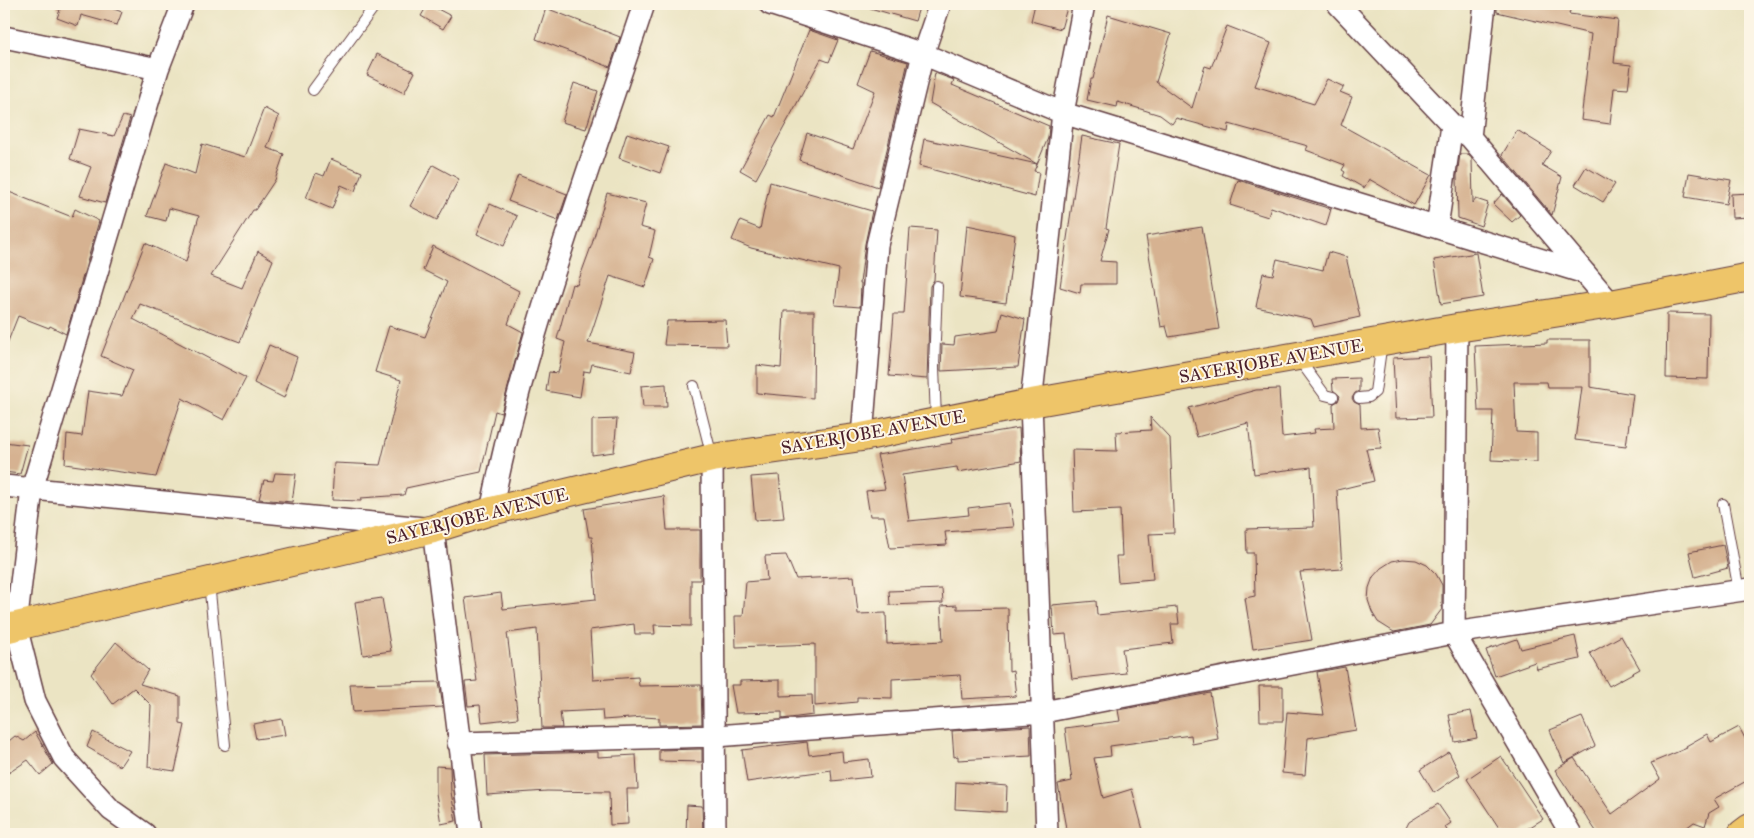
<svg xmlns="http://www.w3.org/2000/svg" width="1754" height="838" viewBox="0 0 1754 838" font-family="'IM FELL Great Primer',serif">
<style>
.building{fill:#d6b291}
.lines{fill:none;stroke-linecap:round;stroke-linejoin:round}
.service-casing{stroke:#623d42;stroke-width:12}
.minor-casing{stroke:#623d42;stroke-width:24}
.primary-casing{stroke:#623d42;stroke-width:30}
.trunk-casing{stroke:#623d42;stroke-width:30}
.service{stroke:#fff;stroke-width:10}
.minor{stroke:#fff;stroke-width:21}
.primary{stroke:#eec569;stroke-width:28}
.trunk{stroke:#eec569;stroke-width:28}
.labels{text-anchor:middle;stroke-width:4;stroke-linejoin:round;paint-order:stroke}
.street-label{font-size:18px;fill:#4a1f2b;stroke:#fcf5e5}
</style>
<rect width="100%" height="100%" fill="#fcf5e5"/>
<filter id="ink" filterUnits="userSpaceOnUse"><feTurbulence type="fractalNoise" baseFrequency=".02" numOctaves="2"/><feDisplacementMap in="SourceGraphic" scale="10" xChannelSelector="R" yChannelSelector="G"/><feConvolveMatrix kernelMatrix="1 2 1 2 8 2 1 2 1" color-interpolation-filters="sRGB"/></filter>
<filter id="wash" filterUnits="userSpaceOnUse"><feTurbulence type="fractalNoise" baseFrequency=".0096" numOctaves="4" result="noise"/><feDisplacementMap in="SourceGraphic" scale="20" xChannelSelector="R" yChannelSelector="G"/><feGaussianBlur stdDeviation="1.12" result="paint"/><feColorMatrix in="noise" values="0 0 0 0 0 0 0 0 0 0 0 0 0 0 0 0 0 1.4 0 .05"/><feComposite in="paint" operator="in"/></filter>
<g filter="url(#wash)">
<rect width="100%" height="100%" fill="#ebe4c3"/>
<g id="blocks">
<path class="building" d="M57 4H100L122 12 117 25 81 15 78 26 57 18 60 10 57 9Z
M428 4 451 16 443 29 421 16Z
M871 4H920L915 21 870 8Z
M1035 4H1068L1061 29 1031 21Z
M1497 4H1572L1569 14 1618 20 1614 63 1631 65 1628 89 1614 88 1610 124 1581 120 1591 34 1497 12Z
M546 8 620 37 610 67 536 39Z
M1108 15 1171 34 1156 82 1192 108 1205 66 1211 68 1227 26 1271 43 1255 86 1314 104 1327 79 1344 87 1340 92 1352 97 1341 125 1431 175 1414 205 1369 179 1364 188 1343 176 1345 172 1342 170 1345 165 1306 150 1308 146 1229 124 1228 132 1176 118 1172 124 1160 115 1118 102 1117 107 1087 100 1091 79H1093Z
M809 30 838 40 829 62 821 59 756 179 740 170 770 115 774 117Z
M870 51 908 62 878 187 799 160 807 133 853 149 875 91 858 83Z
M377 54 415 72 404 93 367 75Z
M935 73 954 80 952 85 1049 126 1048 138 1037 164 930 103Z
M574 83 598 91 586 129 562 122Z
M264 108 279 116 267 148 284 154 275 180 255 210H253L211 276 242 288 258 251 273 260 240 342 140 304 133 319 246 378 224 420 182 398 156 477 65 464 67 434 82 436 88 391 122 396 133 370 101 356 145 243 186 262 199 216 169 208 166 221 147 216 166 163 195 174 202 144 245 157Z
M123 116 130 118 105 203 80 196 91 167 70 159 79 129 114 136Z
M1517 130 1551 151 1542 165 1562 177 1552 215 1502 155Z
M627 133 669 147 660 173 619 158Z
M1082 136 1119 144 1106 228 1109 229 1100 261 1116 262V284H1081L1080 293 1060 287Z
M924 139 1037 164 1034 171 1039 172 1035 197 919 166Z
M1460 154H1468L1472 159 1473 203 1476 199 1488 203 1481 226 1458 218 1457 176Z
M331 159 362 172 355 191 341 185 332 209 306 198 316 173 324 176Z
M433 165 459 179 437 220 410 206Z
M1586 167 1615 184 1603 202 1575 185Z
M1689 173 1731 180 1726 204 1685 197Z
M518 175 567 194 558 220 508 201Z
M1238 180 1331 209 1326 226 1271 207 1268 217 1230 205Z
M770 182 872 211 865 244 860 283H861L860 307 835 305 839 269 751 248 732 240 740 221 760 229Z
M4 190 72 217 75 209 99 221 66 334 50 326 49 328 18 316 5 349Z
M607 193 646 203 640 227 655 231 649 257 654 259 645 287 610 276 588 343 635 352 631 372 592 364 590 372 584 371 580 397 546 391 549 372 558 373 565 342 557 339 572 284 577 285 592 244Z
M1750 193V217L1732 218 1731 194Z
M1502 194 1520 215 1512 222 1493 204Z
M490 204 517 216 504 246 477 234Z
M967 225 1015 235 1006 303 960 297Z
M1202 227 1219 329 1169 337 1166 326 1161 327 1146 236Z
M910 228 937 230 934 280 930 286 927 379 889 376 894 314H904Z
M433 246 519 291 508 324 523 332 501 413 495 411 481 472 406 488 404 495 361 498V501L332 500 334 463 380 465 401 380 375 372 389 326 425 337 447 282 423 270Z
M1328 252 1346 257 1360 317 1314 327 1311 319 1256 307 1263 273 1273 275 1277 259 1323 270Z
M1476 253 1483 297 1441 304 1434 260Z
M784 311H814L813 398 757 393V365L781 368Z
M1002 312 1025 319 1018 367 941 371 942 344 954 345 955 337 998 331Z
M1667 313 1709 314 1708 379 1666 378Z
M725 320 727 346 664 345 667 321Z
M1547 340H1590V387L1633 394 1626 446 1575 440 1582 387H1548L1547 382H1514L1516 432 1537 433V462L1491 460 1493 411H1478L1475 346 1547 343Z
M269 345 297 357 284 398 254 383Z
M1429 356 1432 417 1396 418 1393 358Z
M1359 378V391L1355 393 1352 398 1354 402 1360 405 1361 428 1378 427 1381 448 1366 449 1374 481 1337 490 1342 569 1300 572 1312 640 1253 649 1245 598 1255 596 1254 553H1247L1246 529 1314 527 1311 467 1254 474 1248 423 1197 437 1189 408 1256 390 1279 389 1282 437 1315 433 1314 429 1334 428 1333 404 1338 401 1340 396 1333 390 1332 379Z
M666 384 667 407H643L641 386Z
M1150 417 1170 438 1174 533 1149 534 1153 579 1118 582 1116 556H1122L1120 510 1074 512 1072 450 1117 451 1116 432 1151 430Z
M617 419 614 452 592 455V420Z
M1019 428 1021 461 958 472 957 467 902 475 909 521 969 515 968 508 1010 503 1014 527 945 532 947 545 890 548 884 516H870L866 491 885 489 877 455 952 443 951 439Z
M4 442 28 445 20 474 4 472Z
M275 473 296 474 292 502 259 499 264 480 273 481Z
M779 475 784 518 755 520 751 477Z
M664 496 667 530H700V580H691V626L654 625 655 634H635L634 624 590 630 593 680 638 677 639 686 701 685 702 724 659 725V718L644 717 603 720 602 710 560 712 562 728H542L537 629 507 633 518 718 482 722 480 705 468 706 465 682 477 681 465 598 501 593 503 609 596 599 592 537H589L584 509Z
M1723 545 1728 568 1695 577 1689 552Z
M786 555 796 579 854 576 858 614 886 613 887 644 943 641 941 606 957 605V609L1008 608 1009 671 1013 670 1016 696 962 699 960 675 892 679V698L857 697V702L815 706V644L736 647 735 616H743L746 582 767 580 765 556Z
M1403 559 1416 560 1427 565 1436 574 1442 585V609L1430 625 1394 632 1378 622 1372 612 1368 600 1369 588 1373 577 1381 568 1392 561Z
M942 589 943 603 890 605 889 591Z
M382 598 391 651 363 655 355 602Z
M1096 601 1097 615 1177 607 1179 624H1171L1173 643 1122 649 1126 673 1072 679 1066 634 1054 635 1052 605Z
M1575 636 1580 659 1537 669 1535 662 1495 676 1486 650 1517 639 1521 649Z
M1621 636 1640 669 1609 686 1590 653Z
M116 642 148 670 140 684 180 696V724L185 725 175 771 148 767 151 705 134 688 113 704 91 674Z
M1345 667 1356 730 1308 738 1305 775 1282 773 1287 712 1324 715 1317 672Z
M780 680V696L812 695 813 715 782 719V712L736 713 731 685H740V681Z
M439 682 443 707 353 712 350 684Z
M1259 686H1283V721H1260Z
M1210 693 1218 739 1192 744 1191 735 1110 746 1111 756 1094 758 1103 798 1132 789 1144 834H1067L1058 784 1072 781 1065 728 1120 721 1118 710Z
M1471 711 1477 738 1455 742 1449 715Z
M1582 717 1595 746 1564 763 1550 730Z
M282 719 285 735 256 739 253 724Z
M1030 726 1031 756 958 760V756L954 757 952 731Z
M1739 727 1750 748V779L1714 799 1719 807 1709 813 1705 826 1694 822 1678 834H1598L1555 770 1574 758 1612 814 1660 779 1651 763 1687 748 1686 746 1707 734 1711 742Z
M35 732 53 764 40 775 28 760 4 776V745L15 736 24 741Z
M93 732 130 751 120 766 87 747Z
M807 742 809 755 842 751 843 762 869 759 871 777 832 781 831 770 747 782 742 750Z
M702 749V762L659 761V750Z
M598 752V757L636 755 638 789H627L628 824 610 825 609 792 547 791 487 795 485 755Z
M1449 752 1460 775 1434 793 1420 770Z
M1501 756 1543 819 1519 834H1503L1467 779Z
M436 766 450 767 451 792 456 821 441 824 436 793Z
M956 782 1007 786 1006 812 955 809Z
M1438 804 1451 823 1445 827 1449 834H1403L1409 822Z
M687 805 702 806 703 834H686Z"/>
</g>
</g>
<g filter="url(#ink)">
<use href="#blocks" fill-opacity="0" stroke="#623d42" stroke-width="1"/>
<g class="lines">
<g class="service-casing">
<path id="service" d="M313 90 376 4
M1298 358 1325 395 1333 397
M694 386 712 457
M1359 398 1369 397 1375 392 1382 342
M936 420 934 367 937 286
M1723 504 1739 591
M209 582 225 745"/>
</g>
<g class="minor-casing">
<path id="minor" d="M770 4 923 54 1063 113 1585 273
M1338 4 1452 125 1470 137 1611 304
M4 37 158 69
M1470 137 1485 4
M1437 227 1452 125
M1457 328 1454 633 1571 834
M862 437 877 245 923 54 940 4
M712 458 715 834
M4 486 433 529 471 834
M491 511C525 338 589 171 644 4
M458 743 716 736 1043 712 1454 633 1750 589
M145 834 111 810 64 758 35 701 16 626 32 489 158 69 183 4
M1047 834 1031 403 1063 113 1084 4"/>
</g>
<g class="primary-casing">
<path id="primary" d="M4 629 433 529 491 511 712 458 862 437 1031 403 1457 328 1611 304 1750 277"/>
</g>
<g class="trunk-casing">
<path id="trunk" d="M1742 834 1750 828"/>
</g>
<use href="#service" class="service"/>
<use href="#minor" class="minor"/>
<use href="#primary" class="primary"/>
<use href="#trunk" class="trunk"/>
</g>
</g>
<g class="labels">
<g class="street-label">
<text transform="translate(1271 361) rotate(-10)" y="6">SAYERJOBE AVENUE</text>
<text transform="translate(873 432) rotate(-10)" y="6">SAYERJOBE AVENUE</text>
<text transform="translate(477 516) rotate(-14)" y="6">SAYERJOBE AVENUE</text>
</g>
</g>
<rect width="1754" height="838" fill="none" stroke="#fcf5e5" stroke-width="20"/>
</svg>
